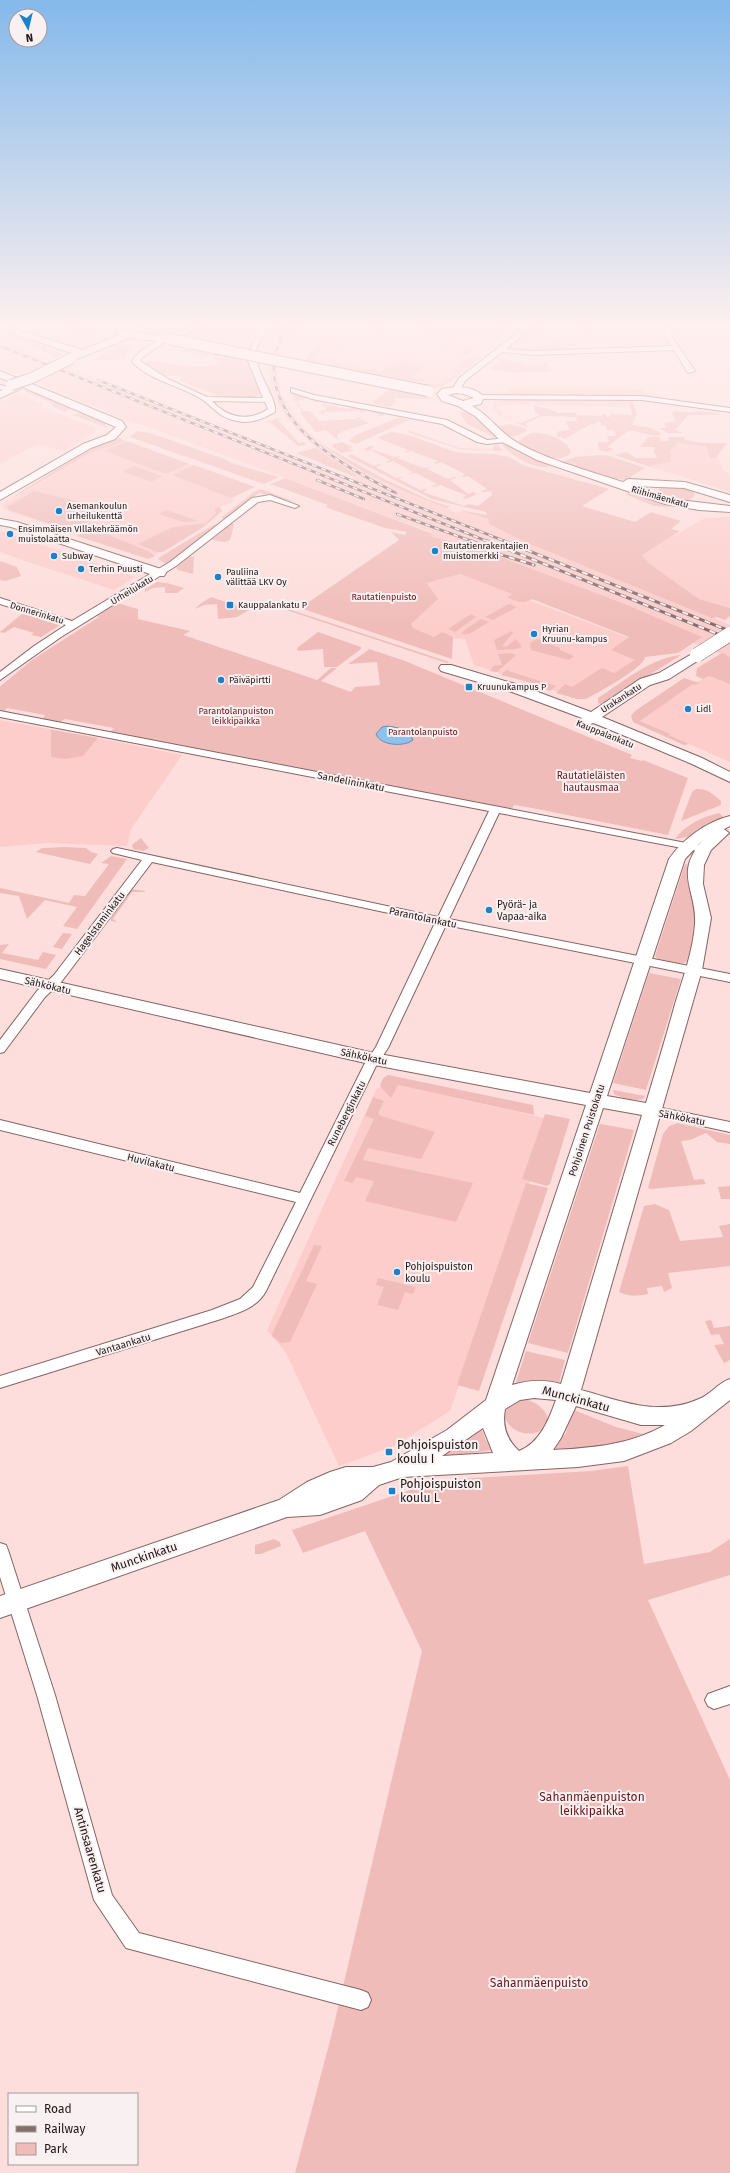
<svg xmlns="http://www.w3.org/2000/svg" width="730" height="2173" viewBox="0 0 730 2173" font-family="'Fira Sans',sans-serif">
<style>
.built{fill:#fccdcb}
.green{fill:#f0bcb9}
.water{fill:#8fc1ef;stroke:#6e8dae}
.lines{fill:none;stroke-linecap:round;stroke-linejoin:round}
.street-casing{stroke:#866463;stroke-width:2}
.secondary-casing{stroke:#866463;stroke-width:2}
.street{fill:#fff;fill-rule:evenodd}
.secondary{fill:#fff;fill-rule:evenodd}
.rail-far1-casing{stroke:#836e6e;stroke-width:2.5}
.rail-casing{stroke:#836e6e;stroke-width:3}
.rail-far1{stroke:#f9f1f1;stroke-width:1.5;stroke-dasharray:5;stroke-linecap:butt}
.rail{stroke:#f9f1f1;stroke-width:2;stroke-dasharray:6;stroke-linecap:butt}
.secondary-bridge-far1-casing{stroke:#866463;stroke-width:12;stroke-linecap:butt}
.secondary-bridge-casing{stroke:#866463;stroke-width:15;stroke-linecap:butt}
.secondary-bridge-far1{stroke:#fff;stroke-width:10}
.secondary-bridge{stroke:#fff;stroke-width:14}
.poi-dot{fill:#1a81cc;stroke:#f9f1f1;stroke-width:1.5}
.labels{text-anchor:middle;stroke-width:4;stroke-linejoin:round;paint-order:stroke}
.far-street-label{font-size:9px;fill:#221515;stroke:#f9f1f1}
.far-poi-label{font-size:9px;fill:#221515;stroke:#f9f1f1;text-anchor:start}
.far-park-label{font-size:9px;fill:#69171d;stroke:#f9f1f1}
.park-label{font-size:10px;fill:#69171d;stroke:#f9f1f1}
.street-label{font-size:10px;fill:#221515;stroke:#f9f1f1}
.poi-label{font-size:10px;fill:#221515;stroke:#f9f1f1;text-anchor:start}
.near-street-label{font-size:12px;fill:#221515;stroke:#f9f1f1}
.near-poi-label{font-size:12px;fill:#221515;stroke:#f9f1f1;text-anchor:start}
.near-park-label{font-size:12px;fill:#69171d;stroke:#f9f1f1}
</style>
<rect width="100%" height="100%" fill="#fddedc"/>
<path class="built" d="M91 324H117L71 345 56 339Z
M151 324H196L175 331Z
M220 324H262V325L250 346 244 350 182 338Z
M281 324H299L280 365 279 382 281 392 294 415 305 429 337 456 387 484 397 486 457 513 462 511 489 519 730 625V657L617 614 484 551 429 536 433 533 143 425 132 422 0 368V338L73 369 351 479 358 476 315 448 287 419 279 406 272 392 268 372 270 336 275 335Z
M441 324H519L441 384 431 386 328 366 318 363 314 359 338 342 381 332 415 339 422 332 435 330Z
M508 388 644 389 646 399H632L634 407 504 405 496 408 504 412 502 414 515 418 508 420 498 415 492 408 494 402 501 400 500 393H510Z
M17 394 43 404 44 408 94 427 96 431 64 451 37 444 0 464V402Z
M125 441 255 487 231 498 234 501 220 507 222 511 209 522 150 558 5 510 3 505 89 454Z
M664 442 712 443 723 470 730 474V492L649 466 665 459Z
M730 517V608L699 599 650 564 642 554 705 518Z
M0 531 66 553 135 577 114 590 28 562 0 552Z
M460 574 629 638 612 650 636 660 614 673 580 699 474 665 465 639 434 637 413 628 411 624 437 599 427 583Z
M709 676 730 684V762L669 735 670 733 640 721 693 684Z
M0 720 98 738 182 755 131 829 127 846 46 843 0 847Z
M398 1085 544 1118 522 1179 530 1181 450 1411 394 1446 339 1466 286 1353 267 1330 377 1088Z"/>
<path class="green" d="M537 324 560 325 563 329 556 331 558 330 555 329 556 327 548 325 534 337 537 338 535 340H530L522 346 511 345Z
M583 324H601L573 347 539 341 541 339 571 344 592 326Z
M2 331 62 353V355L57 358Z
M324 335 361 341 334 345 315 357 316 361 323 364 420 384H441L458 373 452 371 455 369 465 370 442 387 432 388 303 362Z
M425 335H440L462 339 448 348 441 347 448 344 444 343 448 340 426 337 424 338Z
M124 344 131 346 125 359 91 361 99 358 96 357Z
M456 345 477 346 468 355 460 354 463 351 452 348Z
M550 345 572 349C560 352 516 354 507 348L509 346 523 349Z
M188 347 250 359V368L262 394 250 398 213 397 217 395 178 380 183 378 176 375C163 380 154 371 144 364L147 360C165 363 206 371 220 363L213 360 214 356H200L181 351Z
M474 355 483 356 467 369 457 367Z
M496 357 513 362H522L524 364 545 363 546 361 552 371 515 373 489 369 501 360 494 359Z
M398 360 426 366 411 377 430 381H415L332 365 325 361 381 372Z
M391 388 434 399 393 398 396 402 390 407 372 403Z
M29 389 70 407 71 409 65 412 53 407 49 402 24 391Z
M295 393 306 399 297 401 303 411H310L319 421 356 419V417H362L359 419 370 423 343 431 337 435 338 440 326 430 316 432 300 413 302 412 299 407H296L298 405 296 401H293L292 399H295L293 395 290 394Z
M315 400 326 402 324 404 349 409 353 406 381 412 384 415 377 417 379 414 366 411 361 413 360 411 324 412V414H322L319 411 326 410 322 402H313Z
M629 402H633L637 414 632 425 651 428 660 432 661 435 655 436 629 430 607 447 614 449 607 452 599 450 598 442H609L607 436H616L614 430H607L605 425H601V422H596L594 425 591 424 566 438 569 440 556 436 559 431 570 430 565 421H576L577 417 542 416 525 424 530 428 514 422 521 423 540 415 535 412 534 406 550 409 557 413H576L577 415 602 416V414H606V417H609L612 414 632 415Z
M468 410 497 438V439L466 423 460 413Z
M674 411C689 414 707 408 722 415H688L675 430 683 433H668L658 428H666L664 423 676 421 672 413Z
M79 413H88L104 421 107 428 73 415Z
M279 418 282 419 278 420 279 421 299 443 305 442 306 445 298 446 270 422 263 423Z
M401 418 409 420 356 444 349 441 356 435 395 419Z
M509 424 525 428 527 431 515 436H507L496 427Z
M137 431 150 433 227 460 231 463 279 477 264 484 130 437Z
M410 431 459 448 493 450V446L498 445 502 451 459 449 407 432Z
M390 432C414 434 430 444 452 451 474 457 504 448 522 465L609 489 582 506 635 522 651 512 681 521 671 529 680 531 642 555 650 564 699 599 730 608V616L725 620 717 617 712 618 523 541 489 524V519L459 510 487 515 486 512 432 499 347 456 351 454 374 466 379 464 381 465 376 467 396 478 404 477 399 479 420 490 425 489 427 490 423 492 464 506 468 504 478 506 492 495 491 491 483 492 481 491 487 489 468 476 463 477 462 476 465 474 441 462 436 464 434 463 438 461 411 451 403 453 408 450 378 438Z
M531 433C544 431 566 439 571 451L570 454C552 466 531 451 516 442Z
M116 436 125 441 89 454 0 505 89 449Z
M649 437H659L661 441H669L668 437H684L685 440 702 443H727L716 458H710L706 446 676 443V446L670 450 671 461 650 466 656 469 615 455 627 452 635 458H657L653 449H655L654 447H639Z
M127 441 189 464 166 474 104 451Z
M342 442 353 447 349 448 353 451 341 453 331 445Z
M502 445 513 447 551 465C539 473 510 455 502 445Z
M325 446 384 479 427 499 450 507 446 508C404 490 361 476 325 446Z
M370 446H374L370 449 394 457 401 456 397 458 423 468 432 467 427 469 448 479 455 477 456 478 450 480 468 494 474 492 477 494 466 499 463 498 466 495 440 485 434 487 432 486 437 484 416 473 409 474 413 472 393 461 388 463 386 462 390 460 371 450 366 451 364 449Z
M315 448 358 476 355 477 296 453Z
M601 455H606L645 468 630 477 637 479C623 485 577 467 562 462L575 457Z
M194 465 255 487 231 498 172 475Z
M134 466 162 476 151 482 124 472 125 470Z
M285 478 433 534 430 536 484 551 622 603 702 637 678 653 645 657C644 668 597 693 586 699H577L556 693 565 684 572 687 602 668 614 673 635 660 611 650 629 637 532 599C522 605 517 601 507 597L512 594 460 574 427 583 438 599 411 624 413 628 434 637 442 632 453 637 452 659 300 608 399 540 391 532 405 535 407 532 385 528 325 507 328 505 273 485H269Z
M666 486C675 486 692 486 695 495 688 506 669 501 659 495L658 489Z
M261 489 295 502 259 493 225 519 221 518 254 492Z
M34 491 80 502 105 513 70 531 10 510 7 507Z
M629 493 670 507 654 506 625 494Z
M219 507 222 511 205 526 163 552H157L138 544 173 527 206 523 216 513 214 509Z
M166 510 198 521 182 522 159 514Z
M232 523 234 525 230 540 225 542 212 540Z
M217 524 167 564 158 559 160 557 213 525Z
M91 528 148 551 155 556 148 559 77 536Z
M189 557H194L193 574 178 570 176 568Z
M0 561 17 567 21 576 5 581 0 580Z
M157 582 167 583 184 588 177 593H165V587L153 588 145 592V589Z
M211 597 249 610 237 617 218 619 217 604 204 605 195 609 200 604Z
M117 603 138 609V619L190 631 183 635 317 680 331 668H337L321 681 351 692 355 687 380 685 377 662 348 664 367 651 369 649 405 661 632 755 630 758 642 761 643 760 688 778 668 835 527 807 514 805 512 809 110 732 114 728 65 719 60 722 43 719 45 715 7 708 3 712 0 711V687L2 685 32 660 99 617 97 616Z
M509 604 517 607 493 620 485 617Z
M285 608 449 662 447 663 283 609Z
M23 613 56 623 60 625 41 637 31 635 34 633 14 627 4 633 0 632Z
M471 614 476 617 455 632 448 629Z
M481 619 489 622 469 634H461L466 629Z
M512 631 513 633 502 646 506 647 516 639 522 647 515 649 497 650 494 640Z
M318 632 361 647V649L337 667H324L323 649 298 651 297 648Z
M537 639 560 648V650L574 656 569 660 531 650 530 643Z
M511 653 516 655 497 672 490 671 493 666 502 665 498 654Z
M722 653 730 657V684L709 676 703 679 696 676 697 668Z
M681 655 602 705 598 703V698C623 682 650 658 681 655Z
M506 670 556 686 550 691 536 686 537 684 501 675Z
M684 678 699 683 696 685 693 684 640 721 671 734 669 735 689 744 684 745 633 722 631 716 635 711Z
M51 730H53L98 738 83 756 65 759 51 757Z
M696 789C707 788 713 794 721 801V805L681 821 692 792Z
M719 813 725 818 692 836 675 839C685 825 702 817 719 813Z
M141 838 149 848 143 851 133 849 132 845Z
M65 847 86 848 91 852 98 854 90 864 36 852 42 848Z
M111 856 127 859 77 929 63 926 77 907 45 900 27 919 19 896 0 893V888L69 903 74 895 85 896 109 864 101 863Z
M685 864 692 865 699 920 688 961C681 966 660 963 655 956Z
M131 889 145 891V892H132L113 919 117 922 111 921 110 918Z
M63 933 72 934 62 949 53 947Z
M9 944 2 953 38 960 43 952 56 955 46 969 0 959V945Z
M649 973 681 979 646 1090 613 1083Z
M388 1075 533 1105 534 1115 398 1085 391 1098 380 1086 383 1078Z
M613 1090 645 1096 643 1099C634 1101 622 1098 614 1094Z
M373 1097 384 1101 378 1114 381 1116 435 1132 421 1159 368 1148 363 1160 473 1183 456 1222 365 1201 374 1181 356 1177 352 1183 344 1181 374 1119 365 1116Z
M545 1114 570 1119 550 1184 547 1186 522 1179Z
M678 1123 730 1135V1144L717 1142 706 1133 690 1140 681 1141 694 1180 703 1179 706 1184 651 1189 648 1188 663 1134 669 1126Z
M600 1124 634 1130 568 1353 528 1343Z
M526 1183 548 1188 479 1391 457 1385Z
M730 1186V1199H721L718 1187Z
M655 1204 669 1210 680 1241 723 1237 719 1226 730 1224V1266L668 1273 672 1288 664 1292 662 1286 647 1288 648 1294C637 1296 630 1297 619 1292L644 1206Z
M314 1245 322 1246 306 1281 317 1284 290 1342 281 1343 272 1336 273 1332Z
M378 1278 416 1287 413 1294 405 1292 398 1310 377 1305 384 1287 376 1285Z
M711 1320 714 1328 730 1326V1360L724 1363 714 1345 724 1344 719 1334 711 1335 705 1321Z
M526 1351 565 1360 559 1383 527 1381 516 1382Z
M524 1399C537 1401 559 1418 541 1430 518 1445 483 1409 524 1399Z
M574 1410 616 1427 647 1435 610 1446 551 1451 566 1433 572 1411Z
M481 1427 486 1441 494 1450 444 1457 443 1455Z
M628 1466 644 1564 710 1552 730 1539V1575L648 1600 730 1780V2173H295L332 2033 422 1651 365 1531 303 1553 292 1530 422 1486 458 1479 591 1471Z
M274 1539 280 1542 281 1546 261 1554H255V1545Z"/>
<path class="water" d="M387 726C397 727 410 730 413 740 405 747 380 746 376 734L382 727Z"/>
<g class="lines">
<g class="street-casing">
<path id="street" d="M200 324H208L162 344 141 358 140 361 168 379 207 397 263 398 248 361 250 349 264 324H270C266 332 258 342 256 351 254 371 278 399 275 412 263 419 251 424 237 421 220 418 215 409 203 400 182 386 152 382 132 362 140 344 182 331 200 324ZM212 401 265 402 268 409C249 422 227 418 212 401Z
M529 324H536L506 349 532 351 671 346 666 337V329L671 328 672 337 695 371 688 373 674 350 532 355 502 352 465 381 459 392H453L452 390 459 378Z
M0 385 13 388 14 390 10 392 0 389Z
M291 388 314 395 447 420 487 440 506 438 510 440 506 442 487 444 477 442 442 424 312 399 291 392Z
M476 395 642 396 730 408V412L642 400 479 399H476Z
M270 495 299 506 295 508 270 500 258 502 176 566 61 637 0 680V672L34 646 66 625 0 604V598L72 621 170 562 252 498Z
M0 711 707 847 709 849 703 852 499 813 449 919 730 974V982L446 925 388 1048 376 1066 266 1291C257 1308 238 1313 221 1319L0 1388V1376L212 1310 240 1299 253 1287 296 1202 0 1130V1120L300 1193 364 1065 376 1047 435 923 152 862 62 981 45 997 4 1052 0 1053V1040L37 991 54 975 142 860 113 853 111 851 113 849 117 848 438 917 489 811 0 717Z
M652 1106 730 1122V1132L647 1114 645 1111 647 1108Z
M0 1543 6 1545 8 1550 55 1695 112 1895 139 1933 361 1990 368 1993 371 2000 368 2007 361 2010 126 1948 94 1900 37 1695 0 1577Z
M730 1686V1704L714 1709 708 1706 705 1700 708 1694Z"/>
</g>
<g class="secondary-casing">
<path id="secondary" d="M0 324 82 350 120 335 115 332 117 330 127 331 135 324H145L135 333 169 336 174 339 169 342 129 338 72 361 67 358 74 354 0 329Z
M0 371 122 421 126 427 115 439 91 448 0 500V492L83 444 107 435 116 427 20 386V389L0 398V391L16 384 0 378Z
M456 387C466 387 477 389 484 397L481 404 472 406C487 414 496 427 509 437 536 457 590 471 623 482L628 479 685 482 730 495V502L684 488 632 486 671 499 730 506V512L699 510 665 504 537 460 502 442 475 416 458 406 442 401 437 394 442 389ZM456 393 464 394 474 398 463 401 448 395Z
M0 519 17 522 164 570 166 573 164 576H156L11 527 0 525Z
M697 651 702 652 704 655 702 658 669 679 650 685 602 717 702 758 730 772V782L692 764 601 726 593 723 584 727 579 726 577 723 582 718 512 692 441 671 439 668 441 665H451L522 686 591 712 640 679 659 673Z
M730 816V826L724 829 729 833 711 850 704 865 703 884 711 918 702 970 581 1390C621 1401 658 1417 699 1399 710 1395 718 1383 730 1379V1400L691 1431 671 1443 624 1461 578 1467 403 1477 379 1485 362 1500 320 1515 287 1517 0 1618V1596L279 1500 307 1482 330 1472 346 1467H373L391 1462 447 1430 486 1400 586 1105 374 1065 0 979V969L374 1053 590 1093 669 859C683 839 706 822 730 816ZM703 840C673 874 697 890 695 924 693 951 683 978 675 1004 666 1037 656 1070 646 1103L607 1096 685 859ZM603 1108 642 1115 561 1384C544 1379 529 1380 512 1385ZM534 1398 556 1400C549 1419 540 1443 519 1451 506 1439 502 1426 505 1409L520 1400ZM576 1406 641 1425H665C630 1445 592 1448 553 1450L561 1438ZM483 1428 493 1453 442 1456Z"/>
</g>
<use href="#street" class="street"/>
<use href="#secondary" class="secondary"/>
<g class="rail-far1-casing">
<path id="rail-far1" d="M288 324C284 333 277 345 275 355 263 425 345 466 396 493
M0 346 489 542
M98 380 507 542
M317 480 364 499
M397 514 474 542"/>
</g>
<g class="rail-casing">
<path id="rail" d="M471 541 492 549
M487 541 730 639
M504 541 730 631
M486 550 534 565"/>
</g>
<use href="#rail-far1" class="rail-far1"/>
<use href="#rail" class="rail"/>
<g class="secondary-bridge-far1-casing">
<path id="secondary-bridge-far1" d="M169 339 428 391
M11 385 32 378 72 358"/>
</g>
<g class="secondary-bridge-casing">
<path id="secondary-bridge" d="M697 655 730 634"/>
</g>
<use href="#secondary-bridge-far1" class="secondary-bridge-far1"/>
<use href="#secondary-bridge" class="secondary-bridge"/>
</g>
<linearGradient id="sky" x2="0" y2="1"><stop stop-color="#84b9eb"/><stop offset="0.52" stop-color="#fef0ef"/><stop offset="1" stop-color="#fef0ef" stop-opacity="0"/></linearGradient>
<rect width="730" height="628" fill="url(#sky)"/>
<g class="poi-dot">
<circle cx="59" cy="511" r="4"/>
<circle cx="10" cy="534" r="4"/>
<circle cx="435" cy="551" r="4"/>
<circle cx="54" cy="556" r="4"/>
<circle cx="81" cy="569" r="4"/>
<circle cx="218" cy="577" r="4"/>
<rect x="226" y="601" width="8" height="8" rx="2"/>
<circle cx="534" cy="634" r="4"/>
<circle cx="221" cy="680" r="4"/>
<rect x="465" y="683" width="8" height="8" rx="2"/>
<circle cx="688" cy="709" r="4"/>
<circle cx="489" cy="910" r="4"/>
<circle cx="397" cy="1272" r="4"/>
<rect x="385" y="1448" width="8" height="8" rx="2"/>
<rect x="388" y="1487" width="8" height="8" rx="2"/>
</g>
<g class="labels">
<g class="far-street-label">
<text transform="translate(660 497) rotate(16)" y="3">Riihimäenkatu</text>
<text transform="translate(132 590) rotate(-31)" y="3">Urheilukatu</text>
<text transform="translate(37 613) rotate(17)" y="3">Donnerinkatu</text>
<text transform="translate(621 698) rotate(-33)" y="3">Urakankatu</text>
<text transform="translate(605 734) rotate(22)" y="3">Kauppalankatu</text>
</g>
<g class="far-poi-label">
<text x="67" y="509">Asemankoulun<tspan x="67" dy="10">urheilukenttä</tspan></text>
<text x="18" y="532">Ensimmäisen VIllakehräämön<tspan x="18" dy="10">muistolaatta</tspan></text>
<text x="443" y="549">Rautatienrakentajien<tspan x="443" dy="10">muistomerkki</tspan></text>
<text x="62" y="559">Subway</text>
<text x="89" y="572">Terhin Puusti</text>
<text x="226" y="575">Pauliina<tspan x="226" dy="10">välittää LKV Oy</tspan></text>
<text x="238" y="608">Kauppalankatu P</text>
<text x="542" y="632">Hyrian<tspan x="542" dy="10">Kruunu-kampus</tspan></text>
<text x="229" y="683">Päiväpirtti</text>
<text x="477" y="690">Kruunukampus P</text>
<text x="696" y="712">Lidl</text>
</g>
<g class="far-park-label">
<text x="384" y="600">Rautatienpuisto</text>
<text x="236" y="714">Parantolanpuiston<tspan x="236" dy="10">leikkipaikka</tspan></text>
<text x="423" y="735">Parantolanpuisto</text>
</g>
<g class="park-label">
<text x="591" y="779">Rautatieläisten<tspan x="591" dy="12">hautausmaa</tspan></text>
</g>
<g class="street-label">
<text transform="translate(351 781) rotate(11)" y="4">Sandelininkatu</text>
<text transform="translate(423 917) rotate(12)" y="4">Parantolankatu</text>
<text transform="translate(99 923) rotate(-53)" y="4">Hagelstaminkatu</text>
<text transform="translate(48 985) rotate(13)" y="4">Sähkökatu</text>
<text transform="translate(364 1056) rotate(12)" y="4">Sähkökatu</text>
<text transform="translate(346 1113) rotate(-63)" y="4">Runeberginkatu</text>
<text transform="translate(682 1117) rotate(11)" y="4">Sähkökatu</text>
<text transform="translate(586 1130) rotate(-72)" y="4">Pohjoinen Puistokatu</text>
<text transform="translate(151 1162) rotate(14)" y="4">Huvilakatu</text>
<text transform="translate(123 1344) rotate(-17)" y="4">Vantaankatu</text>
</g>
<g class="poi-label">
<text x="497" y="908">Pyörä- ja<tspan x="497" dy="12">Vapaa-aika</tspan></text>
<text x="405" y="1270">Pohjoispuiston<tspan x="405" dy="12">koulu</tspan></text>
</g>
<g class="near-street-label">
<text transform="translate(576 1399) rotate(15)" y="4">Munckinkatu</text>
<text transform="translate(144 1557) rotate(-19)" y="4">Munckinkatu</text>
<text transform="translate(90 1850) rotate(74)" y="4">Antinsaarenkatu</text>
</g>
<g class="near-poi-label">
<text x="397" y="1449">Pohjoispuiston<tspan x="397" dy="14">koulu I</tspan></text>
<text x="400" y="1488">Pohjoispuiston<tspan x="400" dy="14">koulu L</tspan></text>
</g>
<g class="near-park-label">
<text x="592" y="1801">Sahanmäenpuiston<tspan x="592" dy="14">leikkipaikka</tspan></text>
<text x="539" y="1987">Sahanmäenpuisto</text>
</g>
</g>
<rect x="8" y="2093" width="130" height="72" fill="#f9f1f1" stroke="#a39999"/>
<rect x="16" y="2106" width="20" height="6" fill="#ffffff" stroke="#a39999"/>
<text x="44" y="2113" font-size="12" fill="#221515">Road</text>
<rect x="16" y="2126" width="20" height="6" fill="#836e6e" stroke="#a39999"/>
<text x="44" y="2133" font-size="12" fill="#221515">Railway</text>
<rect x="16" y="2143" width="20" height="12" fill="#f0bcb9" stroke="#a39999"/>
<text x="44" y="2153" font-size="12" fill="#221515">Park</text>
<g transform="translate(28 28) rotate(172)"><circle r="19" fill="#f9f1f1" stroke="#a39999"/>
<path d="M0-3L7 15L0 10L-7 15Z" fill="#1a81cc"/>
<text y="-6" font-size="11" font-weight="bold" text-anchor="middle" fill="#221515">N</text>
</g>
</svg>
